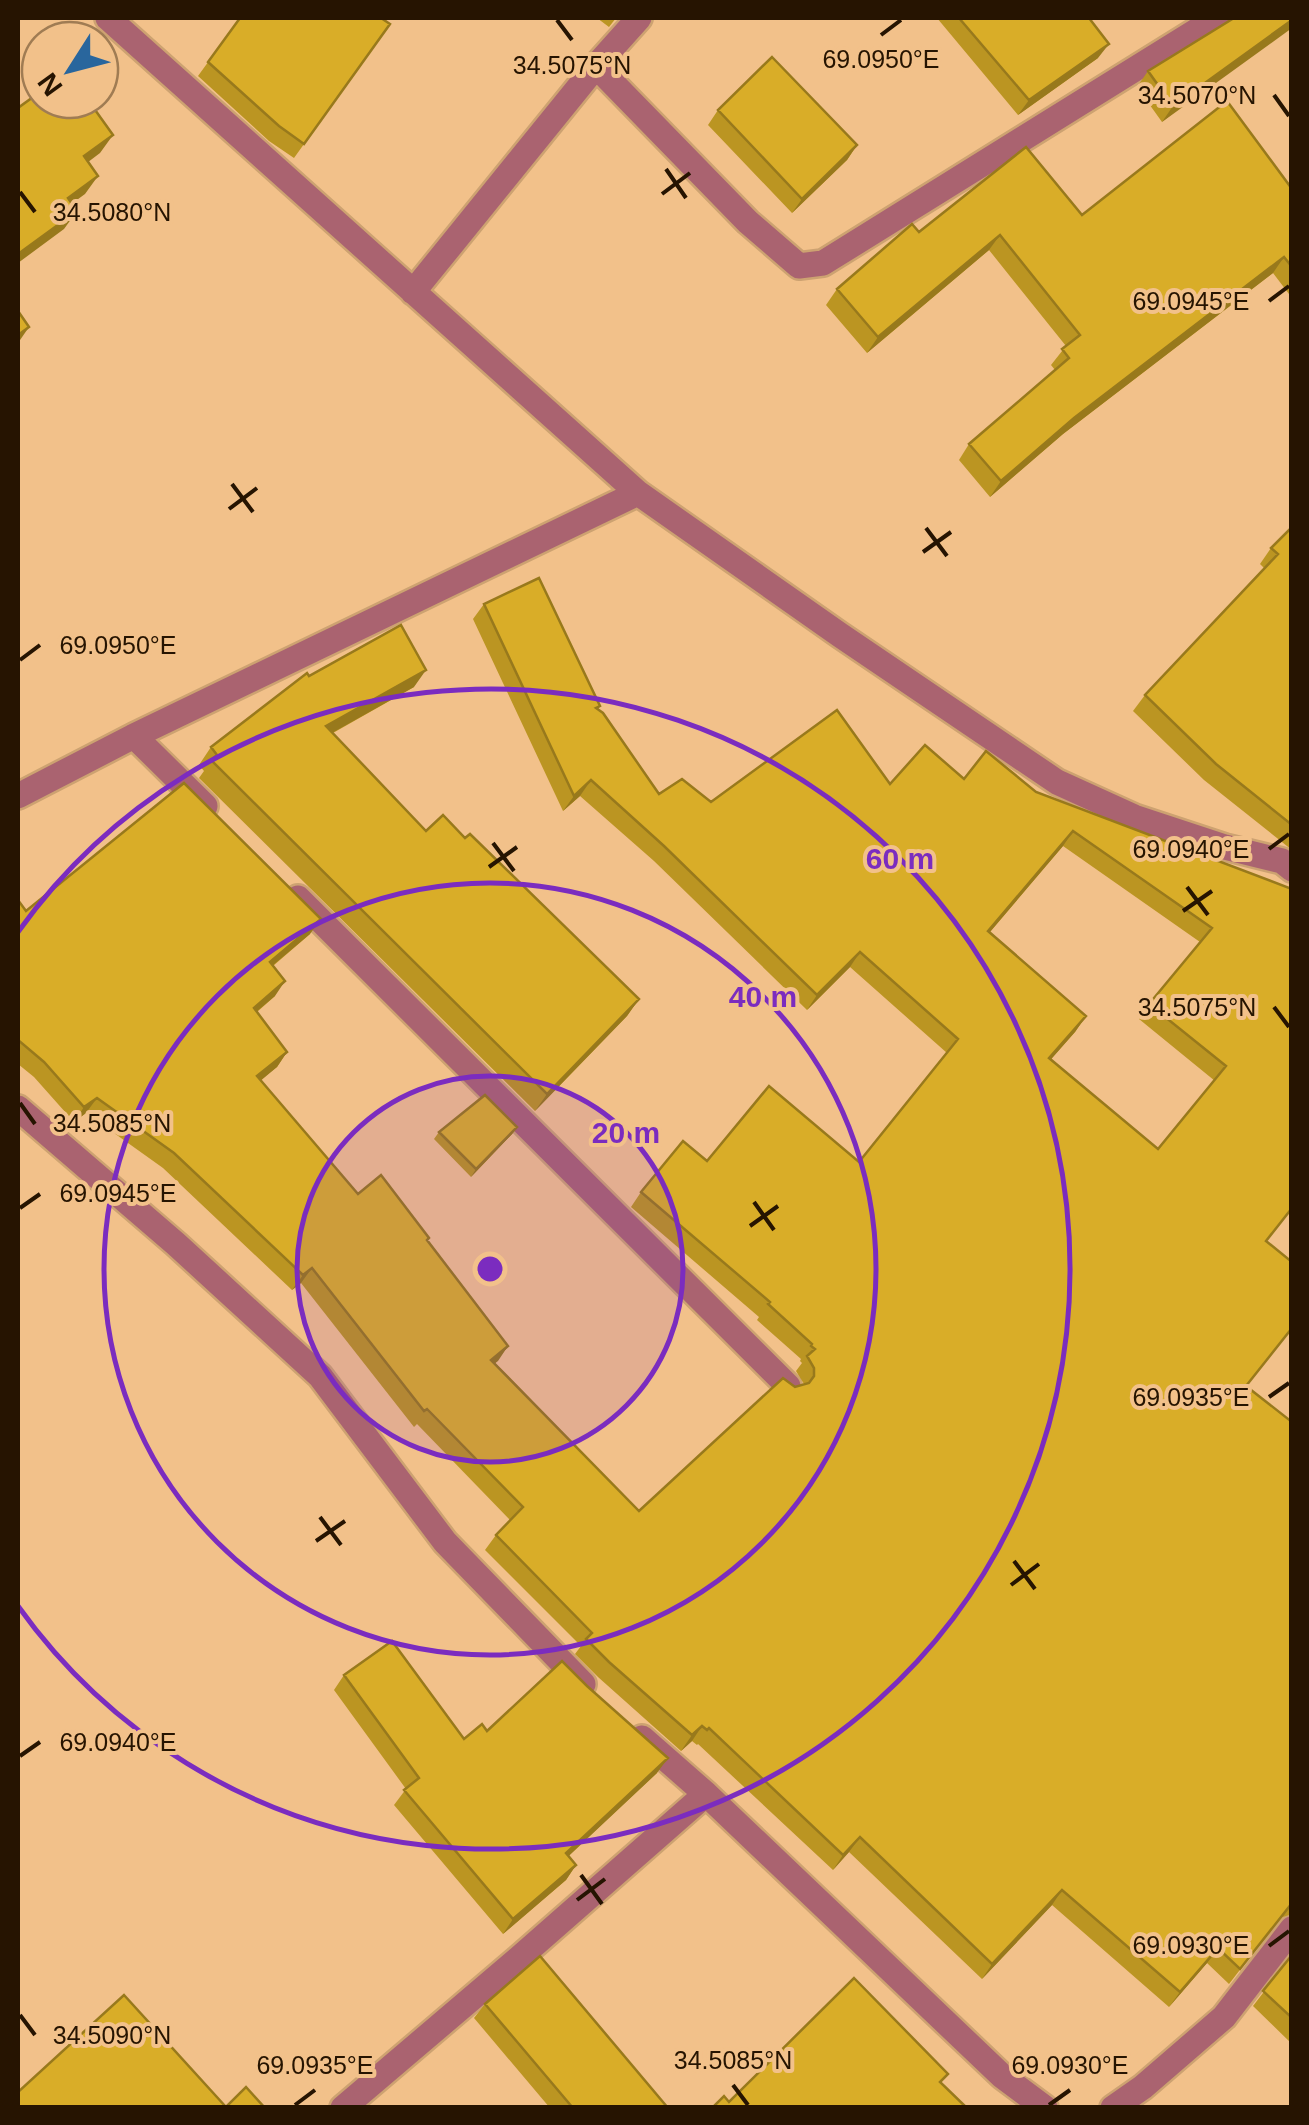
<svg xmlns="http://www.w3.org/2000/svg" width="1309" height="2125" viewBox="0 0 1309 2125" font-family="Helvetica,sans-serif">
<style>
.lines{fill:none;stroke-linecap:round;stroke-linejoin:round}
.minor-casing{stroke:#cda271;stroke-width:30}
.minor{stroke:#aa6370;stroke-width:25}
.wall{fill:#bb9522;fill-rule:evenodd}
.shaded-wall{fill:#98791c}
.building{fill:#d9ad28;stroke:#98791c;stroke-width:2.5;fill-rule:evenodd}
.ticks{fill:none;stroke:#261401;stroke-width:4}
.ring{fill:none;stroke:#7b2cbf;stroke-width:5}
.ticks-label{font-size:25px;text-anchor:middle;fill:#261401;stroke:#f2c18a;stroke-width:8;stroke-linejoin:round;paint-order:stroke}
.centre{fill:#7b2cbf;stroke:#f2c18a;stroke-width:5}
.ring-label{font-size:30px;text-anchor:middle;font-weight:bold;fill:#7b2cbf;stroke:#f2c18a;stroke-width:8;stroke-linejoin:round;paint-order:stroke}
</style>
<rect width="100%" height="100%" fill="#f2c18a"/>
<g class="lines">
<g class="minor-casing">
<path id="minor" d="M108 18 638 493
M596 66 748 222 799 266 823 263 1217 18
M413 292 596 66 639 18
M134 736 205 806
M18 796 134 736 638 493 840 635 1057 782 1134 817 1225 847 1282 861 1292 869
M298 898 788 1386
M18 1108 176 1244 320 1376 445 1542 583 1684
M642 1738 706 1794 1002 2076 1045 2108
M343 2108 518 1959 706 1794
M1113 2108 1143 2087 1224 2017 1292 1929"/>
</g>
<use href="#minor" class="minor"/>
</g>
<path class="wall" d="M240 18 390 24 294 158 269 141 198 76Z
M597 18H616L609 27Z
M937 18H1089L1098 58 1018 115Z
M1231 18H1292L1162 122 1137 87 1148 71 1231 19Z
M718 110 857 145 847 160 792 213 708 125Z
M1292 189V298L1273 273 1063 434 990 497 959 460 969 444 1055 370 1051 365 1066 346 989 250 867 353 826 305 837 289 919 232 1082 215Z
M1292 527V850L1204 780 1133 711 1145 695 1264 568 1260 564 1271 548Z
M484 604 600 706 598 710 659 794 711 802 890 784 964 779 1036 792 1292 889 1266 1242 1247 1386 1292 1422V1914L1280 1918 1229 1984 1207 1963 1169 2007 1052 1905 982 1979 849 1852 833 1870 698 1744 697 1745 692 1741 681 1751 598 1677 575 1654 581 1646 485 1550 496 1535 510 1520 417 1424 414 1427 301 1283 292 1290 163 1168 86 1113 74 1122 34 1077 18 1064V900L26 911 310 934 273 966 275 996 257 1012 287 1052 277 1067 260 1080 358 1194 427 1241 508 1346 495 1363 639 1511 795 1387 804 1384 796 1371 802 1363 800 1361 801 1359 757 1320 759 1317 631 1207 641 1192 707 1161 859 1162 947 1053 850 967 807 1010 654 861 580 796 563 811 473 619ZM1063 846 1200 942 1139 1019 1215 1081 1158 1149 1051 1059 1075 1032 1086 1016 990 932Z
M309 676 414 687 333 733 426 831 465 838 639 999 627 1016 535 1111 199 778 204 771 199 765 211 747Z
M517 1127 512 1134 471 1177 434 1139 439 1132Z
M344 1675 464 1739 487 1731 657 1773 568 1856 576 1865 566 1880 503 1934 394 1805 406 1789 334 1690Z
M1292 1955V2044L1253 2006Z
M485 2004 668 2108H550L474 2018Z"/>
<path class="shaded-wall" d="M1292 20V28L1162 122 1173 106Z
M1109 44 1098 58 1018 115 1029 100Z
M113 135 100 153 71 175 84 156Z
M857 145 847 160 792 213 802 199Z
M98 176 85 194 55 216 68 198Z
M77 211 64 229 18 263V254Z
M1000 235 989 250 867 353 878 337Z
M1284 257 1273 273 1063 434 990 497 1001 481 1074 418Z
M29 327 18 343V335Z
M426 670 414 687 314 743 326 726Z
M591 780 580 796 563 811 574 796Z
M1073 831 1063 846 978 946 988 931Z
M321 919 310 934 259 977 270 962Z
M860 952 850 967 807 1010 817 995Z
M285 981 275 996 243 1023 254 1008Z
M639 999 627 1016 535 1111 547 1094Z
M1086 1016 1075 1032 1039 1073 1049 1058Z
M287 1052 277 1067 247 1092 257 1076Z
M97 1098 86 1113 74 1122 84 1107Z
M517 1127 512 1134 471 1177 476 1169Z
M312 1268 301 1283 292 1290 303 1275Z
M508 1346 498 1361 480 1375 491 1360Z
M702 1726 692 1741 681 1751 692 1735Z
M668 1758 657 1773 556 1868 566 1853Z
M860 1837 849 1852 833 1870 843 1855Z
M576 1865 566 1880 503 1934 513 1919Z
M1062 1890 1052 1905 982 1979 992 1964Z
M1218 1948 1207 1963 1169 2007 1180 1992Z"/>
<path class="building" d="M240 18H381L390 24 304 144 279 126 208 62Z
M959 18H1089L1109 44 1029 100Z
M1234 18H1292V20L1173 106 1148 71Z
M772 57 857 145 802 199 718 110Z
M40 92V100H88L113 135 84 156 98 176 68 198 77 211 18 254V108Z
M1227 101 1292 189V267L1284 257 1074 418 1001 481 969 444 1069 358 1062 349 1080 335 1000 235 878 337 837 289 912 224 919 232 1026 147 1082 215Z
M18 311 29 327 18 335Z
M1292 527V825L1216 764 1145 695 1278 554 1271 548Z
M539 578 600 706 596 708 603 713 659 794 682 779 711 802 837 710 890 784 925 745 964 779 986 751 1036 792 1292 889V1208L1266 1241 1292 1262V1328L1246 1386 1292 1422V1903L1240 1969 1218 1948 1180 1992 1062 1890 992 1964 860 1837 843 1855 709 1728 707 1730 702 1726 692 1735 609 1662 586 1639 592 1633 496 1535 523 1507 427 1409 424 1411 312 1268 303 1275 174 1153 97 1098 84 1107 44 1062 18 1040V900L26 911 184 783 321 919 270 962 285 981 254 1008 287 1052 257 1076 358 1194 381 1175 429 1238 427 1240 508 1346 491 1360 639 1511 783 1378 795 1387 809 1383 814 1376V1368L807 1356 815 1349 811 1346 812 1344 768 1304 770 1302 641 1192 683 1141 707 1161 769 1086 859 1162 958 1039 860 952 817 995 664 846 591 780 574 796 484 604ZM1073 831 1212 928 1149 1004 1226 1066 1158 1149 1049 1058 1086 1016 988 931Z
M401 625 426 670 326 726 426 831 443 815 465 838 470 834 639 999 547 1094 211 760 217 755 211 747 307 673 309 676Z
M485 1095 517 1127 476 1169 439 1132Z
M392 1641 464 1739 482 1724 487 1731 562 1661 587 1686 668 1758 566 1853 576 1865 513 1919 404 1790 419 1778 344 1675Z
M1292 1955V2018L1263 1991Z
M540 1956 668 2108H573L485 2004Z
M854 1978 948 2074 940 2082 967 2108H712L724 2096 729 2102Z
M124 1995 226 2107 246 2087 265 2108H18V2092Z"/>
<path class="ticks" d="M557 20 572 40M881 35 901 20M1274 95 1289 116M666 169 686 198M20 192 35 212M662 194 690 173M1269 301 1289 286M232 484 253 512M229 509 257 488M926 528 947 556M923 552 951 532M20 660 40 645M493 843 514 871M1269 849 1289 834M489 867 517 847M1187 887 1208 915M1183 911 1212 891M1274 1007 1289 1027M20 1103 35 1124M754 1202 774 1230M20 1208 40 1194M750 1226 778 1206M1269 1397 1289 1383M320 1517 341 1545M316 1541 345 1521M1014 1561 1035 1589M1011 1585 1039 1564M20 1756 40 1742M581 1875 602 1904M577 1900 605 1879M1269 1946 1289 1931M20 2015 35 2035M733 2085 748 2105M295 2105 315 2090M1049 2105 1070 2090"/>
<circle cx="490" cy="1269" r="193" fill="#7b2cbf" fill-opacity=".12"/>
<g class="ring">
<circle cx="490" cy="1269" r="193"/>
<circle cx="490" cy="1269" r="386"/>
<path d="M18 932A580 580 0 1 1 18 1606"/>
</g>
<g class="ticks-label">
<text x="881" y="68">69.0950°E</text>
<text x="572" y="74">34.5075°N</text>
<text x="1197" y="104">34.5070°N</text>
<text x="112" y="221">34.5080°N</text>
<text x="1191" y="310">69.0945°E</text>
<text x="118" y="654">69.0950°E</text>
<text x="1191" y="858">69.0940°E</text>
<text x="1197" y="1016">34.5075°N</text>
<text x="112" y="1132">34.5085°N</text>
<text x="118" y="1202">69.0945°E</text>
<text x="1191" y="1406">69.0935°E</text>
<text x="118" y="1751">69.0940°E</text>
<text x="1191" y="1954">69.0930°E</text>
<text x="112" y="2044">34.5090°N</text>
<text x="733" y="2069">34.5085°N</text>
<text x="315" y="2074">69.0935°E</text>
<text x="1070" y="2074">69.0930°E</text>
</g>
<circle cx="490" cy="1269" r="15" class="centre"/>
<g class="ring-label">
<text x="900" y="869">60 m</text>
<text x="763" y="1007">40 m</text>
<text x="626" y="1143">20 m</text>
</g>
<rect width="1309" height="2125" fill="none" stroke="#261401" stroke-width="40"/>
<g transform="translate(70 70) rotate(234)"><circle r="48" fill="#f2c18a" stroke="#a07c53" stroke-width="2.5"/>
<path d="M0-8L18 38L0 25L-18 38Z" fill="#29669d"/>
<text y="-15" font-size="28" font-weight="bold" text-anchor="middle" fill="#261401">N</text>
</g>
</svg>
